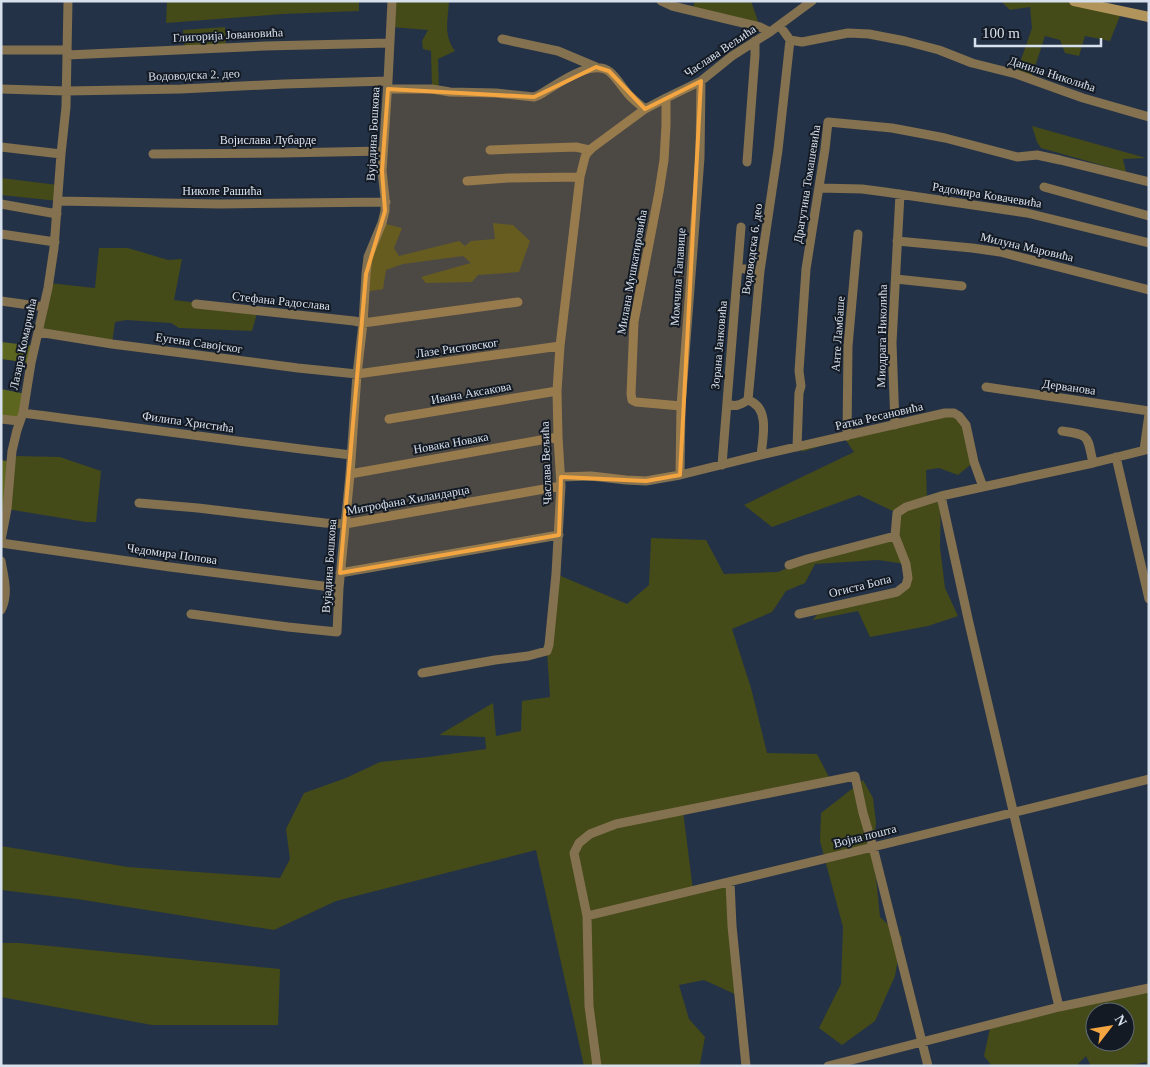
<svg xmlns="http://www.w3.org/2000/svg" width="1150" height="1067" viewBox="0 0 1150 1067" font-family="Georgia,serif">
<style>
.green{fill:#444a18;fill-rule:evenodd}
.forest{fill:#5d661e}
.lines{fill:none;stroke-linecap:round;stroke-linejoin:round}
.street{stroke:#83714f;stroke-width:9}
.secondary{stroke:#b1945c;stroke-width:10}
.marked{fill:#f2a541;fill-opacity:0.2;stroke:#f2a541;stroke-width:4;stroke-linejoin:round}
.labels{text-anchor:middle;stroke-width:4;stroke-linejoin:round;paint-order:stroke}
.street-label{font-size:12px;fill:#d7e0ed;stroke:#131a23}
</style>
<rect width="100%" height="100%" fill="#243247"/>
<path class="green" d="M167 1H359V11L282 14 166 23Z
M392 1H449C448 20 443 35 455 51L438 59 439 90 432 89 431 51 423 49 422 41 428 30 391 27Z
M695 1H751L760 27 692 10Z
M1001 1H1076L1122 11 1110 41 1085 36 1079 56 1065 53 1060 40 1045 36 1031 79 1016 74 1032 28 1030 7 1010 10Z
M225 27 226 47 185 50 183 30Z
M1032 126 1146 158 1123 159 1126 172 1041 148 1037 142Z
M1 178 58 185V201L1 195Z
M382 223 402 228 394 248 399 256 459 241 465 246 471 241 495 239 493 223 513 225 530 241 519 272 478 275 472 282 426 283 421 277 471 263 463 256 403 264 386 270 383 289 365 292 366 274Z
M99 248H128L168 260 182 259 174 300 258 310 252 331 179 328 171 323 126 320 115 322 112 344 38 332 49 283 95 288Z
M945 413 959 416 974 462 958 475 939 468 926 470 927 500 941 496 940 547 945 588 958 616 928 626 870 637 858 611 813 620 822 608 897 592 906 585 905 564 878 560 815 564 805 583 786 591 772 612 732 629 751 688 767 753 817 754 831 781 683 811 693 890 730 882 739 996 704 980 679 985 689 1019 705 1037 700 1064 697 1066H584L536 850 336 901 274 930 77 899 1 890V846L128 867 280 878 290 859 286 829 304 793 346 778 380 762 429 757 486 749 485 737 439 735 493 703 496 736 521 731 522 701 550 697 547 651 556 574 627 604 649 585 651 538 706 540 724 574 778 572 807 559 895 536 897 513 859 495 772 527 744 505 854 452 845 439 801 452 805 446Z
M16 456 60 457 101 471 96 522H86L7 509Z
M863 780 873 798 876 823 873 847 880 917 902 937 895 976 875 1021 842 1045 819 1028 841 984 843 927 820 841 821 813 843 796Z
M1 943H20L280 969 278 1025H152L1 997Z
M1149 988V1066H1147L1146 1062 1128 1066H1091L1086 1056 1076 1066H992L984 1056 990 1028ZM1095 1012H1125V1042H1095Z"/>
<path class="forest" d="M1 342 35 346 31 363 1 359Z
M1 389 26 394 19 421 1 419Z
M1 460 12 462 7 509H1Z"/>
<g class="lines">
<path class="street" d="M661 1 672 6 760 27 770 32
M780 26 790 40 802 42 848 33 869 34 905 41 939 50 972 63 1016 74 1083 98 1149 117
M502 39 558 51 596 67
M1 50H67
M67 55 265 46 390 43
M1 89 66 91 181 89 284 84 388 81
M388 89H432L450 92 496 93 534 97 539 95C555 86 592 57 610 72 618 79 623 89 630 96 635 101 640 105 645 109
M666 98V125L664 160 659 192 634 322 631 394 632 400 636 402 681 406
M1 147 61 154
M490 150 576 147 589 150
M153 154 283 153 383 151
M747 162 755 55V41
M467 181 508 178 580 177
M1044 187 1149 216
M819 188 862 189 885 192 1027 213 1149 243
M58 201 219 204 386 202
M1 204 57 214
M1 234 55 242
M897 241 972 248 1000 252 1149 290
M738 268 760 271
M896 279 962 286
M1 301 44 307
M196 304 354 321 363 323 518 302
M38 332 112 344 298 368 357 374 560 346
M986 387 1149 411
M727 404C736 407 740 405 748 400
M23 413C132 427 241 442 351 455
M1 419 19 421
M389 419 557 391
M895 425 892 343 900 194
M1062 431C1091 435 1087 436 1093 463
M847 436 848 346 858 234
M797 447 799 393 801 386 799 371 806 269 825 149 828 122 892 128 945 138 1017 157 1037 155 1060 160 1149 182
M1144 450 1149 414
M761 455C763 437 770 407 748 400L760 271 778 150 790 40
M1116 457 1149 599
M722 465 741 227
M350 474 558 437
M680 475 681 406 700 158 701 81
M561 477 591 476 626 480 646 481 680 475 761 455 945 413H954L959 416 966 425 974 462 983 487
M941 496 969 623 1059 1007
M139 503 198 508 325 523 345 524 561 486
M1 540 7 509 12 451 17 430 23 413 31 363 48 288 54 248 61 154 66 107 68 1
M1 543 170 567 339 588
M1 561C4 578 9 594 1 610
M789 565 807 559 895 536
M340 573 559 535
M191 614 288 627 337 632 339 588 350 474 357 374 363 323 366 274 368 257 382 223 385 211V198L382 171 388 81 392 1
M799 614 897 592 906 585 908 578 906 564 895 536 897 513 906 507 941 496 1093 463 1149 449
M422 673 495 660 528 656 547 651 549 645 556 574 561 486 558 437 557 391 560 346 580 177 585 157 587 153 592 148 645 109 666 98 701 81 732 56 770 32 812 1
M730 882 732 926 746 1066
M587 916 873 847 1149 779
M597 1066 589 1006 587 916 574 853 579 843 590 834 616 824 855 776 863 813 873 847 928 1066
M828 1066 1059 1007 1149 988"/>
<path class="secondary" d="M1074 1 1149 17"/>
</g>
<path class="marked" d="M596 67 609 71 645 109 701 81 680 475 646 481 561 477 559 535 340 573 366 274 385 211 382 171 388 89 534 97Z"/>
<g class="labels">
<g class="street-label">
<text transform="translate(228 35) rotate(-3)" y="4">Глигорија Јовановића</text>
<text transform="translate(720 51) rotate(-34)" y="4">Часлава Вељића</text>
<text transform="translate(1052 74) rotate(18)" y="4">Данила Николића</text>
<text transform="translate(194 75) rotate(-2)" y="4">Водоводска 2. део</text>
<text transform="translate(373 134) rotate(-87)" y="4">Вујадина Бошкова</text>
<text x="268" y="144">Војислава Лубарде</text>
<text transform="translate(807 184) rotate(-81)" y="4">Драгутина Томашевића</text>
<text x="222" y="195">Николе Рашића</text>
<text transform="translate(987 195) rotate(9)" y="4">Радомира Ковачевића</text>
<text transform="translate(1027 247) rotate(13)" y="4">Милуна Маровића</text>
<text transform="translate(752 249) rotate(-82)" y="4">Водоводска 6. део</text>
<text transform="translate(632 272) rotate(-80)" y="4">Милана Мушкатировића</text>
<text transform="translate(678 277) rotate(-86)" y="4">Момчила Тапавице</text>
<text transform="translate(281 301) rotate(6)" y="4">Стефана Радослава</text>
<text transform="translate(838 334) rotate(-86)" y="4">Анте Ламбаше</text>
<text transform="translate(882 336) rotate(-89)" y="4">Миодрага Николића</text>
<text transform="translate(199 343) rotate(8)" y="4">Еугена Савојског</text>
<text transform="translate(23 344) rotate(-78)" y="4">Лазара Комарчића</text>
<text transform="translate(719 345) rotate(-85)" y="4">Зорана Јанковића</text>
<text transform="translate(457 348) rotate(-8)" y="4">Лазе Ристовског</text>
<text transform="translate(1069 387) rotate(8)" y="4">Дерванова</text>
<text transform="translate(471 393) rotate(-10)" y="4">Ивана Аксакова</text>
<text transform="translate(879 416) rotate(-13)" y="4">Ратка Ресановића</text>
<text transform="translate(188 422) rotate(8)" y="4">Филипа Христића</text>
<text transform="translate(451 443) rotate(-10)" y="4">Новака Новака</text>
<text transform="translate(546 463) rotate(-92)" y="4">Часлава Вељића</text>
<text transform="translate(408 500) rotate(-10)" y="4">Митрофана Хиландарца</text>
<text transform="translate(172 554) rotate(8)" y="4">Чедомира Попова</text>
<text transform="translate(329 566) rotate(-86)" y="4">Вујадина Бошкова</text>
<text transform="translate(860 586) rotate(-14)" y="4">Огиста Бопа</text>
<text transform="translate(865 836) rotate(-14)" y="4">Војна пошта</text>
</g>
</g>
<rect width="1150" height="1067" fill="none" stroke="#d7e0ed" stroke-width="5"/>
<g transform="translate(1110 1027) rotate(59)"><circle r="24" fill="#131a23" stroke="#616974"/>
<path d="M0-4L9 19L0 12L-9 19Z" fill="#f2a541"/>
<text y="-8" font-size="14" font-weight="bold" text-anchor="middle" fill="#d7e0ed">N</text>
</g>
<path d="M975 38v8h126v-8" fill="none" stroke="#d7e0ed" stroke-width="2.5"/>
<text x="982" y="38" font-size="15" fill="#d7e0ed" stroke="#131a23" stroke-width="4" paint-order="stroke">100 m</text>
</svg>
